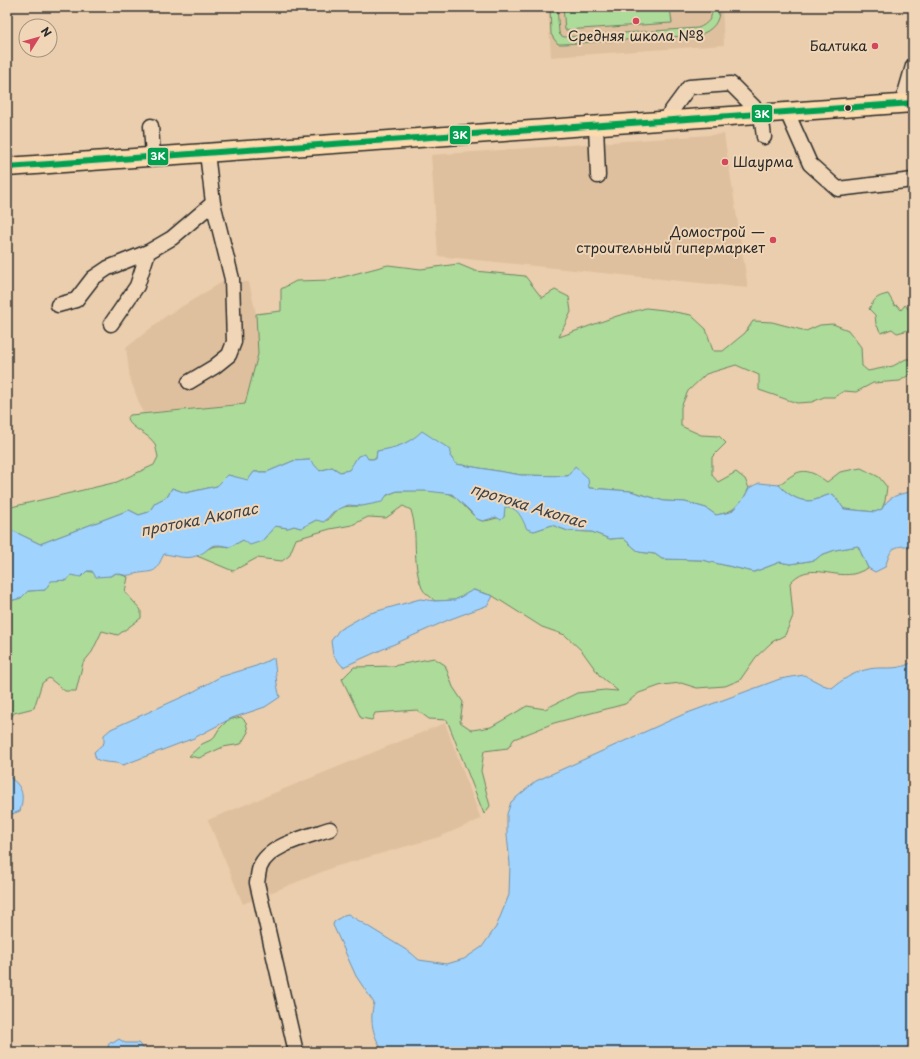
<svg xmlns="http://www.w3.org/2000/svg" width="920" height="1059" viewBox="0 0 920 1059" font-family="'Playpen Sans',sans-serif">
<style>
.built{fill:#dfc09e}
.green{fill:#addb9a;stroke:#6c8362}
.water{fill:#a0d4fe;stroke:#7190aa}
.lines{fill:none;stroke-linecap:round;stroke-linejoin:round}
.minor-casing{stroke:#2b2b2b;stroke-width:17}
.major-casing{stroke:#2b2b2b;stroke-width:21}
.minor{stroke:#f0d6b7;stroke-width:14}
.major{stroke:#fedbac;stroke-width:18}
.bus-1-casing{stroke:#f0d6b7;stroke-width:9}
.bus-1{stroke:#02a04f;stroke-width:6}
.poi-dot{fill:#d1495b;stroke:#f0d6b7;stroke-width:1.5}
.bus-dot{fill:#2b2b2b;stroke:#f0d6b7;stroke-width:1.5}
.labels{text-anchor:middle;stroke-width:4;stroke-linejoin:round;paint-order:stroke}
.poi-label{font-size:14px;fill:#2b2b2b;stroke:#f0d6b7;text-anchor:end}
.water-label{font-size:15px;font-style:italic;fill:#3d444b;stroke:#f0d6b7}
.line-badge{stroke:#f0d6b7;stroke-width:1.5}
.badge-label{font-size:11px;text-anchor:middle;font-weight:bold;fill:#fff}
</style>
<rect width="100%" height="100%" fill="#ebcead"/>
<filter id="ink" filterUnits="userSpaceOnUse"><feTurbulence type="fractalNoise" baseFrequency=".025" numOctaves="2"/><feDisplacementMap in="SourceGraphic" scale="8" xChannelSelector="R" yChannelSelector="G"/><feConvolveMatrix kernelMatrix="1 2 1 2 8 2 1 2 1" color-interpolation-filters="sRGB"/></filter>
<g filter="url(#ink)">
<path class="built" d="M548 7H722L724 45 551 57Z
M724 134 748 288 438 256 431 155Z
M224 281 249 282 256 314 258 354 245 404 143 413 130 379 126 348 166 316Z
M445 723 481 819 439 837 334 867 243 904 208 820Z"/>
<path class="green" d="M550 7H557L559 32 560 35 564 37 698 28C708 24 713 18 712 7H719C720 22 713 30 699 35L564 44H558L554 39 551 34Z
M563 7H670L672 23 565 30Z
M458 264 475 271 525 276 542 298 555 290 569 297 571 312 559 337 617 316 646 308 664 310 691 315 706 329 713 351H723L745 333 753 321 772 322 806 331 820 325 833 324 848 330 861 347 862 366 868 371 893 366 906 359H913V372L900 381 873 383 856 392 844 391 834 397H824L812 402 797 403 759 390V375L736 365 706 374 688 391 681 407V426L701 435 719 436 726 443 712 457V475L718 482 736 472 745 479 749 488C741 505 734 512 716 515L706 508 685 502 664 501 630 491 589 488 568 476 521 475 456 464 450 456 414 439 395 448 377 451 376 459H368L358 456 350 470 340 472 332 467 319 471 310 460 293 461 267 472H254L248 481 228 475 217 486 186 493 172 488 168 496 155 503 149 512 139 515 129 510 40 544 7 528V508L117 482 154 465 158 457C157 453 156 448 155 444 148 433 133 430 127 419L130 415 245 404 258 354 256 314 281 311V289L296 281 331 280 388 265 421 269Z
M888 294 895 306 897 305 901 310 905 305 909 310 910 307 913 306V329L897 333 892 329 881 333 876 324 875 315 869 309C875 299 875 297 888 294Z
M861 468 879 477 887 487 885 501 882 509 875 512 844 509 833 494C826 495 821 498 815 500 801 504 787 494 779 485 799 469 805 466 827 482L840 472Z
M397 491C410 491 442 489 452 495 461 500 475 521 483 521 490 521 496 517 504 517V506C518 506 527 522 534 531L552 525 568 531 592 532 610 539 623 538 639 552 655 554 662 559 702 560 754 572 780 562 790 564 815 560 821 555 835 550 858 546 868 568C864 570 858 573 853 574 830 578 808 561 790 583L793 616 785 635 772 642 756 657 740 680 725 686 697 688 681 683 662 685 639 693 625 704 554 723 514 739 508 748 484 751 481 771 490 806 484 814 447 720 429 719 417 710 375 713 372 720 361 718 342 679 354 667 393 666 434 658 445 665 453 687 463 702 460 722 472 730 491 727 527 706 545 709 577 693 605 690 618 691 600 676 582 651 565 635 542 627 493 596 474 590 455 600 435 601C431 597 424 593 422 588 411 563 419 534 411 510L403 506 386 518 368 517 352 525 330 529 296 539 289 556 282 561 257 558 233 571 197 556C209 547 215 544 230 547L243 540 262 541 275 526 287 528 294 526 301 528 316 520H328C341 499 352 510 369 504 378 500 387 495 397 491Z
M87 571 110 576 116 573 128 577 125 592 141 610V618L118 635 102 631 92 652 83 663 76 691H65L49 678 42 683 34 708 14 713 7 723V616L10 601 21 598 28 591 45 590 51 580H67L70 575Z
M241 717 246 722 248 732 241 744 223 747 199 758 189 756 202 744 213 739 219 729 228 720Z"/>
<path class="water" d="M422 431 451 450 450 456 456 464 521 475 568 476 575 466 588 478 589 488 630 491 664 501 685 502 706 508 716 515 731 512 744 498 749 488 759 483 779 485C787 494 801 504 815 500 821 498 826 495 833 494L844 509 875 512 882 509C887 497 900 493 913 492V552L906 546C890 546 890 553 885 567L875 572 868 568 858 546 835 550 821 555 815 560 790 564 780 562 754 572 702 560 662 559 655 554 639 552 623 538 610 539 592 532 568 531 552 525 534 531 527 529C522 519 518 506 505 507L504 517 501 520 496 517 483 521 477 519 470 511 452 494 427 491H397L387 495 382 502 362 506 348 505 333 512 324 522 316 520 301 528 294 526 288 528 275 526 262 541 250 545 243 540 230 547C206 541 213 550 196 556 186 560 174 555 164 554 155 571 159 571 139 573 126 575 130 577 116 573L110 576 96 577 92 571H87L81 577 71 575 67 580 51 581 45 590 28 591 21 598 10 601 12 610 7 616V528L40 544 129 510 139 515 149 512 155 503 168 496 172 488 186 493 217 486 228 475 248 480 254 472H267L293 461 310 460 320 471 332 467 340 472 349 470 358 456 365 454 368 459H376L377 451C395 448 409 444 422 431Z
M473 590 493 596 488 605 448 620 343 667 333 655 331 641 339 630 367 614 420 599 435 601 455 600Z
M274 658C276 671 276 685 280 697L265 707 232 718 194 738 123 765C114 761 105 764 96 759L94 752 104 743V735L111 729 189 694 220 677 256 666Z
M911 663H913V1052H384C373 1037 369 1021 374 1003L356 976 333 925 334 922 344 915 348 914 411 953 419 960 447 964 464 959 482 947 496 927 509 895 510 864 507 835V814L511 802 536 781 682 715 780 679 804 675 823 685 832 688C842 680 853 673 865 670 881 665 894 672 911 663Z
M7 775C22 786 25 793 20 811L7 816Z
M119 1039 125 1043H138L147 1052H109L108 1046 110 1042 113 1043Z"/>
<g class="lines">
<g class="minor-casing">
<path id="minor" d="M902 104 913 66
M787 112 810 164 838 189 913 180
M664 121 689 87 731 84 761 114 764 137
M151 126 153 157
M596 126 598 176
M58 305 76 300 93 278 108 268 148 252 172 238 213 203
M111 324 137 286 148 252
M189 382 214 367 229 355 234 342 232 279 213 203 207 153
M296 1052 257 883C258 878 258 872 260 867 268 845 309 836 330 829"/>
</g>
<g class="major-casing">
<path id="major" d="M7 167 913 103"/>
</g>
<use href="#minor" class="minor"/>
<use href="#major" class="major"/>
<g class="bus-1-casing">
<path id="bus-1" d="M7 167 913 103"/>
</g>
<use href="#bus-1" class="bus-1"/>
</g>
</g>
<g class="poi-dot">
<circle cx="636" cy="21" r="4"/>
<circle cx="875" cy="46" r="4"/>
<circle cx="725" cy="162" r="4"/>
<circle cx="773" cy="240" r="4"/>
</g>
<circle class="bus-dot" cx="848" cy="108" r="3.5"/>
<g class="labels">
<g class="poi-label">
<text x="636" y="41" text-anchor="middle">Средняя школа №8</text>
<text x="867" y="51">Балтика</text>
<text x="733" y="167" text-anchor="start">Шаурма</text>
<text x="765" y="237">Домострой —<tspan x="765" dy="16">строительный гипермаркет</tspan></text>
</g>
<g class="water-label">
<text transform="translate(528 506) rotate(17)" y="5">протока Акопас</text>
<text transform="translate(199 520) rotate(-11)" y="5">протока Акопас</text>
</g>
</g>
<g class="line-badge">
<rect x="751" y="104" width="22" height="19" rx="4" fill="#02a04f"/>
<rect x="449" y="125" width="22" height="20" rx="4" fill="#02a04f"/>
<rect x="147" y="147" width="22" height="19" rx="4" fill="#02a04f"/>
</g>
<g class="badge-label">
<text x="762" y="118">3К</text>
<text x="460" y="139">3К</text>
<text x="158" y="160">3К</text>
</g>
<rect width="920" height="1059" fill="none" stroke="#f0d6b7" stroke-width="24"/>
<rect x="12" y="12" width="896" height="1035" fill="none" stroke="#2b2b2b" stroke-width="1.5" filter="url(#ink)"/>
<g transform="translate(38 38) rotate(53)"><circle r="19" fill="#f0d6b7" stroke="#a1927f"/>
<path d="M0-3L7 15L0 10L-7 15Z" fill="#d1495b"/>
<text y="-6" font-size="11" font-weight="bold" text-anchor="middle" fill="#2b2b2b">N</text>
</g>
</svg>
